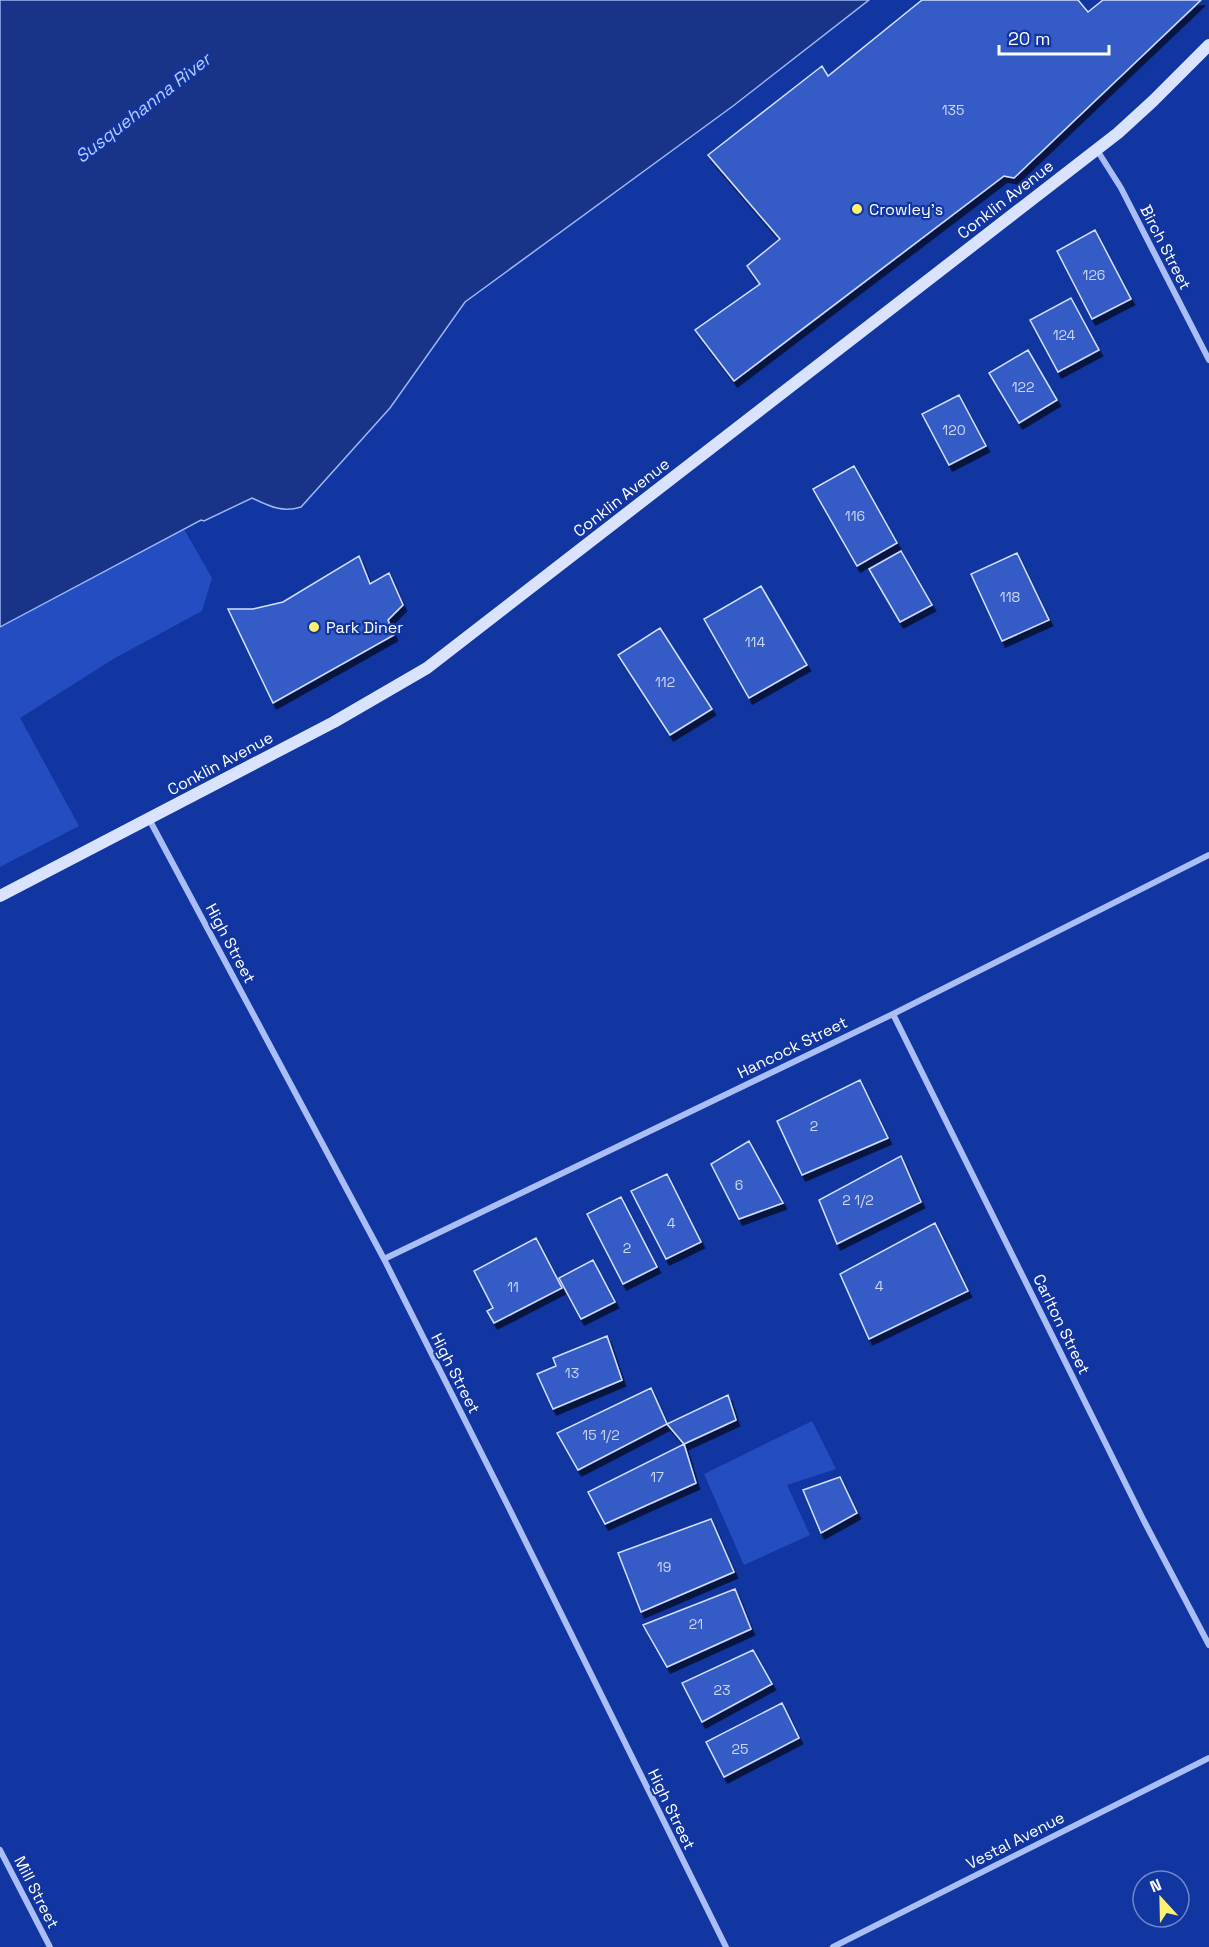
<svg xmlns="http://www.w3.org/2000/svg" width="1209" height="1947" viewBox="0 0 1209 1947" font-family="'Space Grotesk',sans-serif">
<style>
.green{fill:#234dc0}
.water{fill:#183387;stroke:#9cb6f8;stroke-width:1.5}
.building{fill:#355bc6;stroke:#d3dffe;stroke-width:1.5;filter:url(#shadow)}
.lines{fill:none;stroke-linecap:round;stroke-linejoin:round}
.street{stroke:#aabef5;stroke-width:6}
.secondary{stroke:#dae3fe;stroke-width:12}
.poi-dot{fill:#fff06e;stroke:#1135a1;stroke-width:2}
.labels{text-anchor:middle;stroke-width:4.5;stroke-linejoin:round;paint-order:stroke}
.number-label{font-size:14px;fill:#ccd6f1}
.street-label{font-size:16px;fill:#fff;stroke:#1135a1}
.poi-label{font-size:16px;fill:#fff;stroke:#1135a1;text-anchor:start}
.water-label{font-size:18px;font-style:italic;fill:#b7c9fb;stroke:#1135a1}
</style>
<defs>
<filter id="shadow"><feDropShadow dx="3.5" dy="6" stdDeviation="0" flood-color="#0009"/></filter>
</defs>
<rect width="100%" height="100%" fill="#1135a1"/>
<path class="green" d="M184 529 212 578 202 611 115 658 20 718 79 826 0 867V627Z
M812 1421 836 1469 787 1485 810 1535 744 1565 704 1474Z"/>
<path class="water" d="M0 0H869L733 106 465 302 390 408 301 507C282 513 269 506 252 498L204 521 201 520 0 627Z"/>
<path class="building" d="M922 0H1078L1088 12 1103 0H1201L1014 178 1004 176 734 381 695 330 760 284 747 266 780 239 708 155 822 66 828 76Z
M1095 230 1131 299 1092 319 1057 251Z
M1071 298 1099 350 1058 372 1030 320Z
M1028 350 1057 400 1019 423 989 373Z
M959 395 986 446 949 465 922 414Z
M854 466 897 543 857 566 813 489Z
M901 551 932 605 900 622 869 569Z
M1017 553 1049 620 1002 641 971 574Z
M359 556 370 584 389 573 403 605 388 620 394 635 273 703 228 609H253L283 602Z
M761 586 807 665 749 698 704 619Z
M660 628 712 709 670 735 618 655Z
M860 1080 888 1138 802 1175 777 1121Z
M749 1141 783 1203 739 1219 711 1164Z
M901 1156 921 1202 837 1244 819 1200Z
M667 1174 701 1242 666 1259 631 1191Z
M621 1197 657 1267 623 1284 587 1214Z
M935 1223 968 1291 869 1339 840 1274Z
M536 1238 562 1288 494 1323 487 1311 493 1308 474 1271Z
M593 1260 615 1302 581 1319 559 1278Z
M607 1336 622 1380 553 1409 537 1374 556 1366 553 1358Z
M651 1388 667 1424 578 1470 557 1433Z
M728 1395 736 1420 684 1444 667 1424Z
M684 1444 696 1483 605 1524 588 1492Z
M840 1477 857 1513 821 1533 803 1490Z
M711 1519 734 1572 641 1612 618 1553Z
M735 1589 751 1629 667 1667 643 1625Z
M753 1650 772 1684 702 1722 682 1683Z
M782 1703 799 1738 724 1777 706 1742Z"/>
<g class="lines">
<path class="street" d="M1097 150 1121 188 1209 360
M149 819 384 1259 507 1504 726 1947
M893 1014 1144 1521 1209 1645
M384 1259 893 1014 1209 855
M0 1850 50 1947
M833 1947 1209 1758"/>
<path class="secondary" d="M0 896 334 722 427 668 1118 133 1153 101 1209 45"/>
</g>
<g class="poi-dot">
<circle cx="857" cy="209" r="6"/>
<circle cx="314" cy="627" r="6"/>
</g>
<g class="labels">
<g class="number-label">
<text x="953" y="115">135</text>
<text x="1094" y="280">126</text>
<text x="1064" y="340">124</text>
<text x="1023" y="392">122</text>
<text x="954" y="435">120</text>
<text x="855" y="521">116</text>
<text x="1010" y="602">118</text>
<text x="755" y="647">114</text>
<text x="665" y="687">112</text>
<text x="814" y="1131">2</text>
<text x="739" y="1190">6</text>
<text x="858" y="1205">2 1/2</text>
<text x="671" y="1228">4</text>
<text x="627" y="1253">2</text>
<text x="879" y="1291">4</text>
<text x="513" y="1292">11</text>
<text x="572" y="1378">13</text>
<text x="601" y="1440">15 1/2</text>
<text x="657" y="1482">17</text>
<text x="664" y="1572">19</text>
<text x="696" y="1629">21</text>
<text x="722" y="1695">23</text>
<text x="740" y="1754">25</text>
</g>
<g class="street-label">
<text transform="translate(1005 199) rotate(-38)" y="6">Conklin Avenue</text>
<text transform="translate(1166 247) rotate(63)" y="6">Birch Street</text>
<text transform="translate(621 497) rotate(-38)" y="6">Conklin Avenue</text>
<text transform="translate(220 763) rotate(-28)" y="6">Conklin Avenue</text>
<text transform="translate(231 943) rotate(62)" y="6">High Street</text>
<text transform="translate(792 1047) rotate(-26)" y="6">Hancock Street</text>
<text transform="translate(1062 1324) rotate(64)" y="6">Carlton Street</text>
<text transform="translate(456 1373) rotate(63)" y="6">High Street</text>
<text transform="translate(672 1809) rotate(64)" y="6">High Street</text>
<text transform="translate(1015 1840) rotate(-27)" y="6">Vestal Avenue</text>
<text transform="translate(37 1892) rotate(63)" y="6">Mill Street</text>
</g>
<g class="poi-label">
<text x="869" y="215">Crowley's</text>
<text x="326" y="633">Park Diner</text>
</g>
<g class="water-label">
<text transform="translate(143 108) rotate(-38)" y="6">Susquehanna River</text>
</g>
</g>
<g transform="translate(1161 1899) rotate(338)"><circle r="28" fill="#1135a1" stroke="#7086c7" stroke-width="1.5"/>
<path d="M0-4.5L10 22L0 15L-10 22Z" fill="#fff06e"/>
<text y="-9" font-size="16" font-weight="bold" text-anchor="middle" fill="#ffffff">N</text>
</g>
<path d="M999 45v9h110v-9" fill="none" stroke="#ffffff" stroke-width="3"/>
<text x="1008" y="45" font-size="18" fill="#ffffff" stroke="#1135a1" stroke-width="4.5" paint-order="stroke">20 m</text>
</svg>
